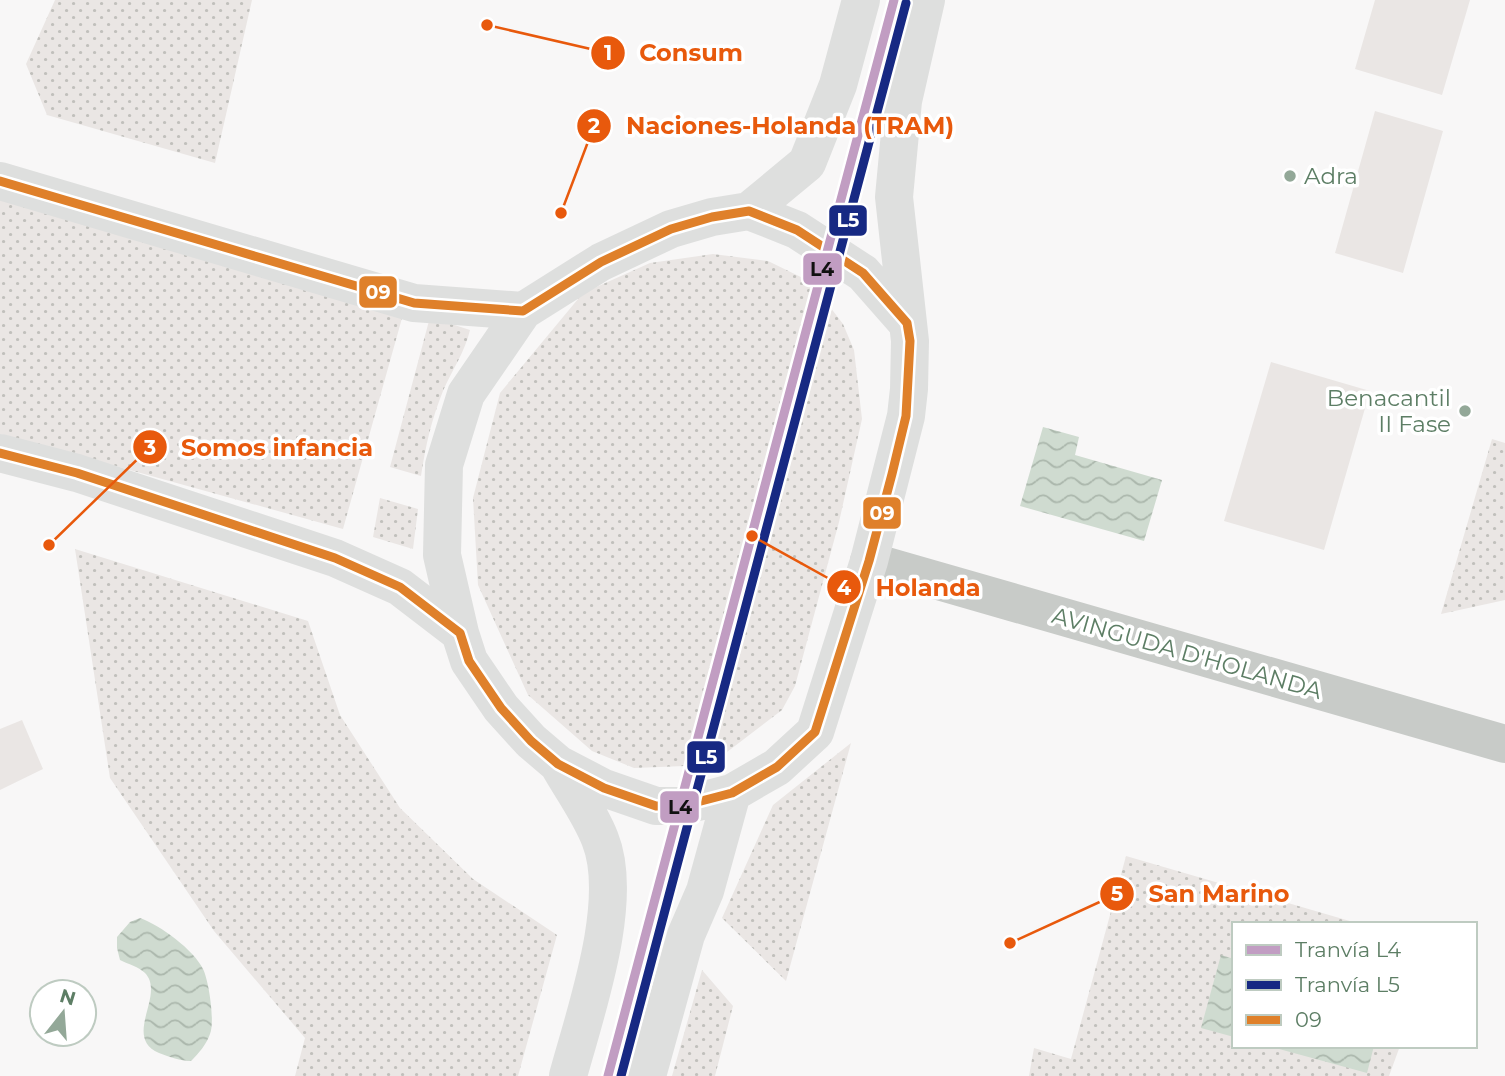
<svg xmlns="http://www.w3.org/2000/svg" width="1505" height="1076" viewBox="0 0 1505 1076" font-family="Montserrat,sans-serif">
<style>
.grass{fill:#eae6e4}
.park{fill:url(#park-dots)}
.water{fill:url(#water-waves)}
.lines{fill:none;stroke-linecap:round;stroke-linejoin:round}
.street{stroke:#c8cbc8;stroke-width:38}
.secondary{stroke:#dedfde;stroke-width:38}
.bus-1-casing{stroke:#fff;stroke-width:14}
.bus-1{stroke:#df802a;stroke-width:9}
.tram-1-casing{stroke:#fff;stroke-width:14}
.tram-2-casing{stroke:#fff;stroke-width:14}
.tram-1{stroke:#c19dc2;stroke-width:9}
.tram-2{stroke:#172983;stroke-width:9}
.poi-dot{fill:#93a898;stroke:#fff;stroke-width:2.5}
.labels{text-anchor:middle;stroke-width:7;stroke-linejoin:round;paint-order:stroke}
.poi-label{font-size:23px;fill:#5d7e65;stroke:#fff;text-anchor:start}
.street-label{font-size:23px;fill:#5d7e65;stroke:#fff}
.leader{fill:none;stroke:#e8590c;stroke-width:2.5}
.callout-dot{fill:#e8590c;stroke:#fff;stroke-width:2.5}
.mark-label{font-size:21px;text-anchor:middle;font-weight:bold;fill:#fff}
.callout-label{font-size:24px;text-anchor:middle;font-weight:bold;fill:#e8590c;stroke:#fff;stroke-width:7;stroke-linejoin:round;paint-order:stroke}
.line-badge{stroke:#fff;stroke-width:2.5}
.badge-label{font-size:19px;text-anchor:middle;font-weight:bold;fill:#fff}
.pale-badge-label{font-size:19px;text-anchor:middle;font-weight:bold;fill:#111}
</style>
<defs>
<pattern id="park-dots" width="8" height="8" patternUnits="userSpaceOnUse" patternTransform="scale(1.75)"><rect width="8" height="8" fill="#eae6e4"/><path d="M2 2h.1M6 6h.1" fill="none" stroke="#c1c0bc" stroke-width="1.8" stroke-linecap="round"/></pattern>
<pattern id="water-waves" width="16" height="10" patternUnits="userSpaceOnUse" patternTransform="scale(1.75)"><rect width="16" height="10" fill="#cfdbd0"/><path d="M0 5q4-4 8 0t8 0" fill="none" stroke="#abb7ac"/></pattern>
</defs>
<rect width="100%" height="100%" fill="#f8f7f7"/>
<path class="grass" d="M1375 0H1470L1442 95 1355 69Z
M1375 111 1443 131 1403 273 1335 253Z
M1271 362 1370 391 1324 550 1224 521Z
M22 720 43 769 0 790V729Z"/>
<path class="park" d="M55 0H252L215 163 47 115 26 64Z
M0 194 404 311 343 529 0 434Z
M713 254 768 261 811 282 843 324 854 350 862 419 839 522 795 686 782 710 710 765 634 768 592 751 528 695 478 585 473 498 500 393 583 293 650 263Z
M430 317 470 330C465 352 452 370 443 391 431 421 426 444 421 476L390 467Z
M1492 439 1505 443V600L1441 614Z
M380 498 418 509 413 549 373 537Z
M75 549 308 621 340 715 400 808 473 879 557 935 518 1076H295L305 1038 214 931 110 778Z
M851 743 786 981 722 918 773 805Z
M1126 856 1360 924H1234V1046H1400L1389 1076H1029L1034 1048 1071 1059Z
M702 970 733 1006 715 1076H672Z"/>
<path class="water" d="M1043 427 1079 437 1075 455 1162 480 1144 541 1020 506Z
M140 918C160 925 194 950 203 969 209 981 215 1022 210 1034 206 1045 199 1053 191 1061 180 1061 170 1057 159 1053 122 1037 166 995 145 973 139 967 128 964 120 960L117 948V937L130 922Z
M1221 955 1234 959V1037L1201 1028Z
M1268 1046H1374L1367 1073Z"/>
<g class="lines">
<path class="street" d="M869 561 1505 744"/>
<path class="secondary" d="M0 181 414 303 523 311
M749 211 807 163 838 85 861 0
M907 323 863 273 797 230 749 211 712 217 671 229 601 262 523 311 466 394 444 465 442 555 460 633 469 661 501 708 531 741 558 764 604 788 656 806H682L732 793 777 767 815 732 869 561 906 416 909 389 910 341 894 197 903 101 926 0
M0 453 77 473 335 558 400 587 460 633
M558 764C572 789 590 813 600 839 625 901 585 1013 568 1076
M647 1076 686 935 705 891 732 793"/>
<g class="bus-1-casing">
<path id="bus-1" d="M0 181 414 303 523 311 601 262 671 229 712 217 749 211 797 230 863 273 907 323 910 341 906 416 892 474 869 561 815 732 777 767 732 793 682 806H656L604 788 558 764 531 741 501 708 469 661 460 633 400 587 335 558 77 473 0 453"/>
</g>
<use href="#bus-1" class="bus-1"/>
<g class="tram-1-casing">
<path id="tram-1" d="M608 1076 894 0"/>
</g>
<g class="tram-2-casing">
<path id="tram-2" d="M621 1076 906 3"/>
</g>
<use href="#tram-1" class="tram-1"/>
<use href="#tram-2" class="tram-2"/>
</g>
<g class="poi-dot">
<circle cx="1290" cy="176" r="7"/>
<circle cx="1465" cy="411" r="7"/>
</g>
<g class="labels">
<g class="poi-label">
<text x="1304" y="184">Adra</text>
<text x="1451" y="406" text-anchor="end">Benacantil<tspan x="1451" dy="26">II Fase</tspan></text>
</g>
<g class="street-label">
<text transform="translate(1187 653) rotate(16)" y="8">AVINGUDA D'HOLANDA</text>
</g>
</g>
<path class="leader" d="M487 25L608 53M561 213L594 126M49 545L150 447M752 536L844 587M1010 943L1117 894"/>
<g class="callout-dot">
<circle cx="487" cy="25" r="7"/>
<circle cx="561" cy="213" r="7"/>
<circle cx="49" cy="545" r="7"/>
<circle cx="752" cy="536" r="7"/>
<circle cx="1010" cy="943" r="7"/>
<circle cx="608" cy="53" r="18"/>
<circle cx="594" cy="126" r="18"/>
<circle cx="150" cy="447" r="18"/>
<circle cx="844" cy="587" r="18"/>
<circle cx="1117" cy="894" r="18"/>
</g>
<g class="mark-label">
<text x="608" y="60">1</text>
<text x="594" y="133">2</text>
<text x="150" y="455">3</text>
<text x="844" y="595">4</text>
<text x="1117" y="901">5</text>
</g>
<g class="callout-label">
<text x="691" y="61">Consum</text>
<text x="790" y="134">Naciones-Holanda (TRAM)</text>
<text x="277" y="456">Somos infancia</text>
<text x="928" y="596">Holanda</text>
<text x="1219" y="902">San Marino</text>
</g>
<g class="line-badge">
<rect x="828" y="204" width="40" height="33" rx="7" fill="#172983"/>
<rect x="802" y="252" width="41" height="34" rx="7" fill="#c19dc2"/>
<rect x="358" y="275" width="40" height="34" rx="7" fill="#df802a"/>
<rect x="862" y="496" width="40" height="34" rx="7" fill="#df802a"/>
<rect x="686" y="740" width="40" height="34" rx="7" fill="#172983"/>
<rect x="659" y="790" width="41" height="34" rx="7" fill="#c19dc2"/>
</g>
<g class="badge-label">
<text x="848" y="227">L5</text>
<text x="378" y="299">09</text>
<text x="882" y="520">09</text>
<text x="706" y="764">L5</text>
</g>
<g class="pale-badge-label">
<text x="822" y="276">L4</text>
<text x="680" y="814">L4</text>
</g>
<rect x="1232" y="922" width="245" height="126" fill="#ffffff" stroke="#becbc1" stroke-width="2"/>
<rect x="1246" y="945" width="35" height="10" fill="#c19dc2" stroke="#becbc1" stroke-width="2"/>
<text x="1295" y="957" font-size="21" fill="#5d7e65">Tranvía L4</text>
<rect x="1246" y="980" width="35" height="10" fill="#172983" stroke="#becbc1" stroke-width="2"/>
<text x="1295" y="992" font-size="21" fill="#5d7e65">Tranvía L5</text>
<rect x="1246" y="1015" width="35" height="10" fill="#df802a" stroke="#becbc1" stroke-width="2"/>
<text x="1295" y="1027" font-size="21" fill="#5d7e65">09</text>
<g transform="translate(63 1013) rotate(17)"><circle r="33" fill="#ffffff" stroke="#becbc1" stroke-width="2"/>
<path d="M0-5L12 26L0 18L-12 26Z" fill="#93a898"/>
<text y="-10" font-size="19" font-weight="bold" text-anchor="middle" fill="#5d7e65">N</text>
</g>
</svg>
